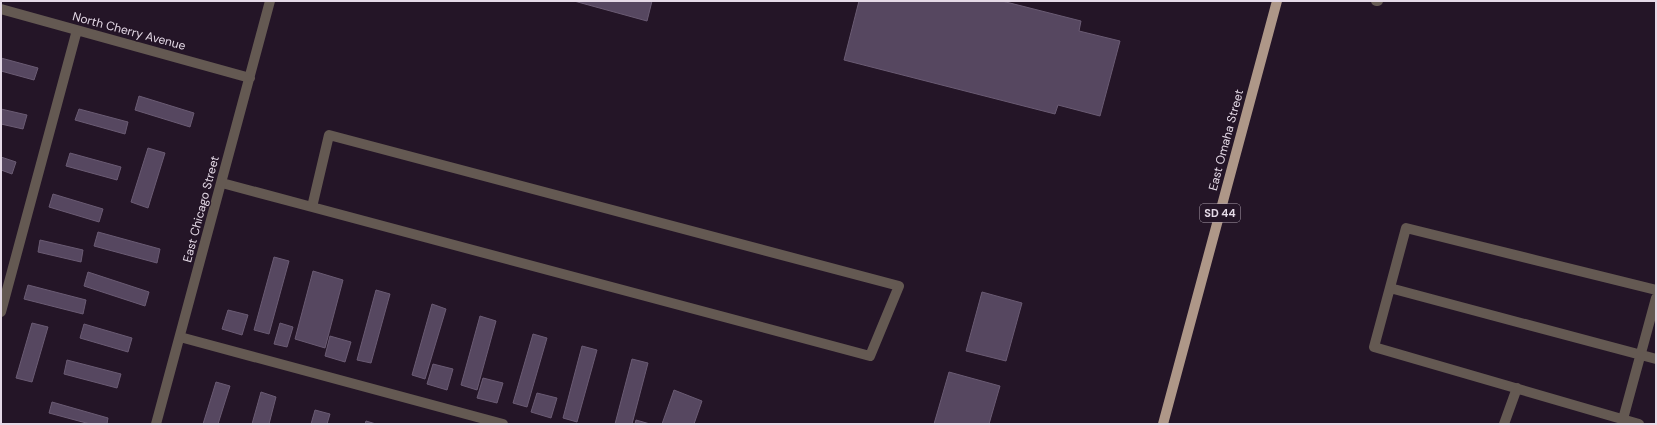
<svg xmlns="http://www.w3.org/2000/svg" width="1657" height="425" viewBox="0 0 1657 425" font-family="'DM Sans',sans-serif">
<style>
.building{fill:#564760;stroke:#6a5b73}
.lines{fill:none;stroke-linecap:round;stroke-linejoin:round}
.lane{stroke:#645952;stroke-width:10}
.street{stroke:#645952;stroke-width:10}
.primary{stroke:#ae9788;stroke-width:10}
.labels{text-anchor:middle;stroke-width:3;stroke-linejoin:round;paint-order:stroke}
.shield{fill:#241527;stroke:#ab9fad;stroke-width:1}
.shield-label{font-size:11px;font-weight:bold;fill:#e5dae7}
.street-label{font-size:12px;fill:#e5dae7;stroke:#241527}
</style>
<rect width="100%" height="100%" fill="#241527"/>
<path class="building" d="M574 1H652L647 21Z
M859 1H1002L1081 21 1079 31 1120 41 1100 116 1058 105 1055 114 844 60Z
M1 58 38 68 34 80 1 71Z
M139 96 194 113 190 127 135 110Z
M1 109 27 115 23 129 1 124Z
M79 109 128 122 125 134 75 120Z
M148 148 165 153 148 208 131 202Z
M70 153 121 167 117 180 66 166Z
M1 157 16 162 12 174 1 170Z
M53 194 103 209 99 222 49 207Z
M98 232 160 249 157 263 94 246Z
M40 240 83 250 81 262 38 252Z
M274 257 289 261 269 334 254 330Z
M313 271 343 280 325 348 295 339Z
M88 272 149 292 145 306 84 286Z
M28 285 86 300 83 314 24 299Z
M376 290 390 294 371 363 357 360Z
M982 292 1022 303 1006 361 966 351Z
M432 304 446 309 425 379 412 375Z
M228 310 248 315 242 335 222 329Z
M480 316 496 321 477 390 461 385Z
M32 323 48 327 32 382 16 378Z
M280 323 293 327 287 347 274 344Z
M84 324 132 338 128 352 80 338Z
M533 334 547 338 527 407 513 403Z
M330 336 351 342 345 362 325 356Z
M582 346 597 350 577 422 563 418Z
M632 359 648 363 632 424H615Z
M67 360 121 374 117 388 64 374Z
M433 364 453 369 447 390 427 384Z
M949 372 1000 386 989 424H934Z
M483 378 503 383 497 403 477 398Z
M216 382 230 386 218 424H203Z
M674 390 702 401 694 424H662Z
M261 392 276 397 269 424H252Z
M537 393 557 398 551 418 531 412Z
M52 402 108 418 107 424H90L49 413Z
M315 410 330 414 327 424H311Z
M636 420 650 424H635Z
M366 421 376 424H365Z"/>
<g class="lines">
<path class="lane" d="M1376 1H1378
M222 183 312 207 870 356 899 286 329 135 312 207
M1390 288 1656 359
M1623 419 1656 298
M1504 424 1517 388
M1639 424 1374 347 1406 228 1656 290"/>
<path class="street" d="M1 9 250 78
M1 312 77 30
M180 337 503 424
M156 424 270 1"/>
<path class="primary" d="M1163 424 1277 1"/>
</g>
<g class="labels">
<rect class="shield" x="1200" y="204" width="40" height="18" rx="3"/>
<g class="shield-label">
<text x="1220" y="217">SD 44</text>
</g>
<g class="street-label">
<text transform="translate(129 31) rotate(15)" y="4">North Cherry Avenue</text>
<text transform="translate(1226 140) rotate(-75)" y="4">East Omaha Street</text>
<text transform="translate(201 209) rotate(-75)" y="4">East Chicago Street</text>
</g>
</g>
<rect width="1657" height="425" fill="none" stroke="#e5dae7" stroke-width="4"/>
</svg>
